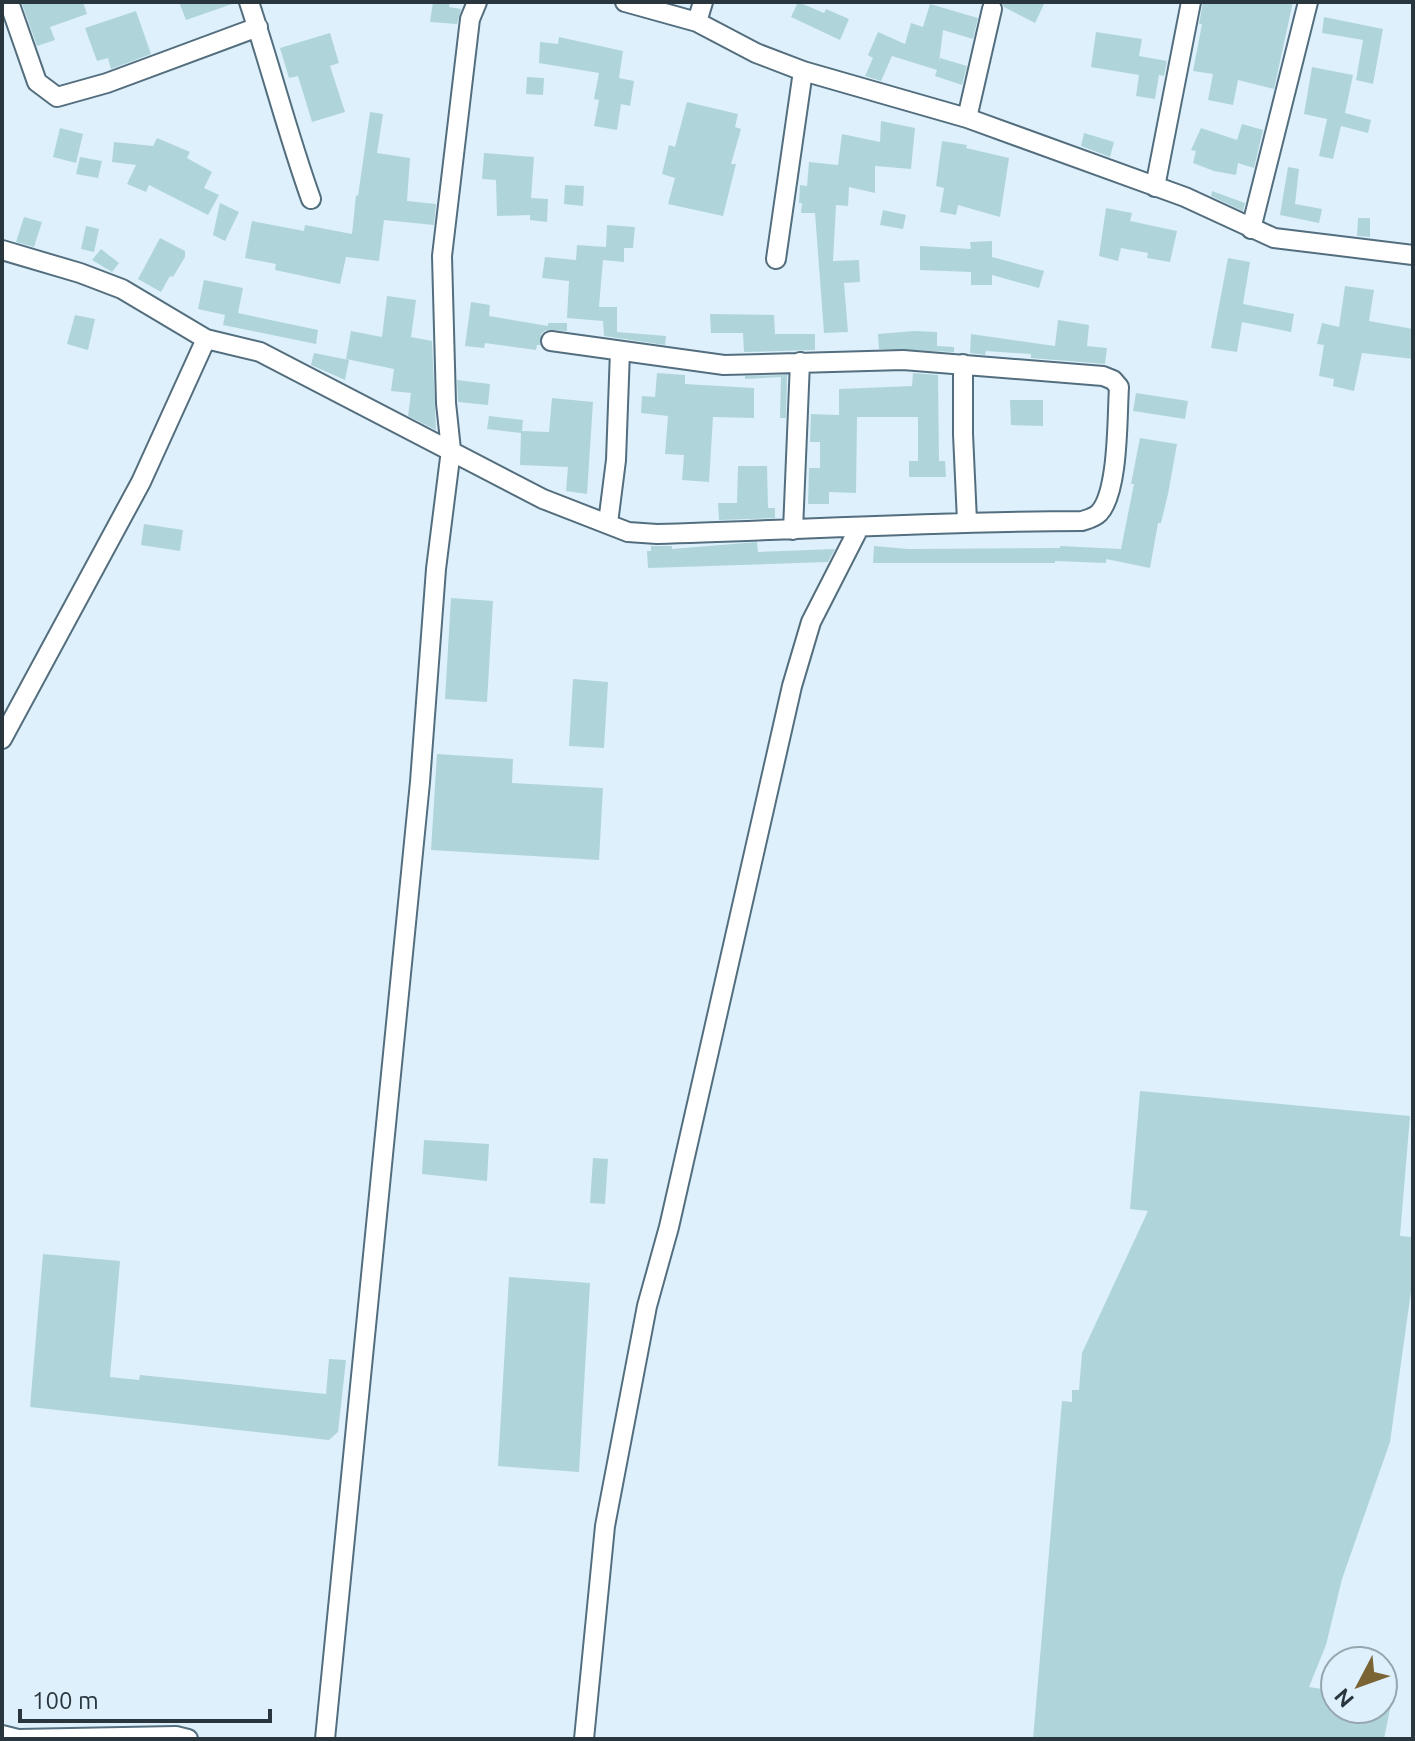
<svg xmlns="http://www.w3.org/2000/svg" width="1415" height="1741" viewBox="0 0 1415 1741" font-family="Ubuntu,sans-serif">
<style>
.building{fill:#afd5da}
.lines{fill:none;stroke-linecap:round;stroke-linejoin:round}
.minor-casing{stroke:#536e7e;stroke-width:22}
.minor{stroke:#fff;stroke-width:18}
</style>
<rect width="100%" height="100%" fill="#def0fb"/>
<path class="building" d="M28 2H83L87 14 50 27 55 40 37 46 22 4Z
M179 2H232V4L186 20Z
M433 2H450L449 7 461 9 457 24 430 22Z
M798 2 824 13 826 9 849 19 840 40 791 17Z
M1001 2H1045L1035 23 1004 7Z
M1203 2H1293L1274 89 1238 80 1233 105 1208 100 1213 74 1193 71 1202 24H1199Z
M930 4 978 18 973 39 943 30 939 63 940 58 967 66 962 85 935 76 937 70 892 56 881 81 865 76 873 58 868 55 878 32 905 44 911 23 923 27Z
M136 11 151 54 111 69 108 58 97 61 85 28Z
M1324 17 1383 29 1373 84 1356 80 1363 40 1322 33Z
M1096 32 1142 39 1139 56 1167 61 1164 76 1159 75 1155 99 1136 96 1139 75 1091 67Z
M330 33 339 63 330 66 345 112 312 122 298 76 289 78 280 48Z
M559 37 623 51 619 78 634 81 630 106 621 104 617 130 594 126 599 100 594 99 599 73 539 63 540 42 558 44Z
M1312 67 1353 75 1345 113 1371 120 1368 133 1341 126 1333 159 1319 156 1327 119 1304 114Z
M527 77 544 78 543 95 526 94Z
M687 102 738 114 735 127 741 129 731 164H736L723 216 668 204 675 178 662 174 669 145 675 147Z
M370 112 383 114 377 153 410 158 407 201 436 204 434 225 384 220 379 261 346 257 340 284 275 270 276 264 245 258 252 221 304 231 305 225 352 234 356 195 358 196Z
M881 121 915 128 911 169 875 166V193L849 187 848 206 836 205 833 261 859 260 860 282 844 283 848 332 824 333 815 213H801L802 203H799L800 185 807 186 809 162 838 165 842 134 880 142Z
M1242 124 1263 130 1254 168 1238 163 1236 175 1214 171 1193 163 1196 151 1191 150 1201 128 1237 140Z
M60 128 83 134 76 163 53 157Z
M1084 133 1114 142 1110 157 1081 146Z
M157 138 190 152 187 158 212 172 204 188 219 195 208 215 149 185 146 192 127 184 136 165 112 162 114 142 153 146Z
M942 141 967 145 966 148 1009 158 1000 217 958 205 956 215 940 212 944 188 936 186Z
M484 153 534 157 531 198 548 199 547 222 530 220V215L497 216 496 180 482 179Z
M80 157 102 161 98 178 76 174Z
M1288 167 1299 169 1295 204 1322 209 1319 223 1280 215Z
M565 185 584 186 583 206 564 204Z
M1212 191 1245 203 1243 211 1211 196Z
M220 203 239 212 225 241 213 235Z
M1106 208 1132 213 1130 221 1177 231 1170 262 1147 258 1148 253 1121 248 1118 261 1099 256Z
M883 210 906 215 903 229 880 225Z
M24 217 42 222 34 247 16 242Z
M1358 218H1370V237L1357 236Z
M607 225 635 227 633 248H624V262L603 260 599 307H617V332L666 336 665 345 604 336 603 321 567 318 569 281 542 278 545 257 576 260 577 245 606 247Z
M86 226 99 229 94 252 81 249Z
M160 238 185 251V257L173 277 170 276 161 292 138 279Z
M992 241V257L1044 271 1039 288 992 275V285H971V272L920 270V246L971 249 970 242Z
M101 249 119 263 112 272 92 260Z
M1228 258 1250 262 1243 304 1294 314 1291 332 1242 322 1237 352 1211 348Z
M204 280 243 288 238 313 318 330 316 344 223 325 225 315 198 309Z
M1345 286 1374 290 1369 321 1413 329V359L1362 353 1354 391 1333 386 1334 379 1319 376 1324 345 1317 344 1322 323 1339 327Z
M387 296 416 300 411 337 432 341 436 430 408 416 411 393 391 391 394 369 346 359 351 331 382 337Z
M471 302 490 305 489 316 548 326V323H567V331L546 330 541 334 540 345H537L536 350 485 343 484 348 465 346Z
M710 314 774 315 775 334H815V350L744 352 743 333H711Z
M75 315 95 319 88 350 67 344Z
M1058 320 1089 325 1087 346 1107 348 1105 364 1031 358V354L986 351 985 355 970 353 971 334 1055 346Z
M914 331 937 332V346L954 347V352L879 349 878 334Z
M314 353 349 360 345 380 311 365Z
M657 373 685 375V384L754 388V418L713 417 709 482 682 480 684 455 665 454 668 416 641 413 642 396 655 397Z
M913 373 938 375 939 461H945L946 477H909V461H918V417H857L856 493 829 492V504H808L809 468H820V442H810L811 414 839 415V389L912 386Z
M787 375 786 418H780L781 377 745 379V376Z
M457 380 490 384 488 405 458 402Z
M1136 393 1188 401 1185 419 1133 411Z
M552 398 593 402 587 494 566 491 568 467 520 465 521 433 487 429 489 416 523 420 522 431 549 432Z
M1010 400H1043V426L1011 425Z
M1140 438 1177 444 1168 494 1161 523H1158L1150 568 1106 559V563L1055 561V563H873L874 546 908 549 1060 548V546L1121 549 1134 484H1131Z
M738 466H767L768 508H775V518L719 520 718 503H737Z
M144 524 183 530 180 551 141 545Z
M757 542 758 552 835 549 828 562 648 568 647 551H651V546H672V549Z
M451 598 493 601 487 702 445 699Z
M573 679 608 682 604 748 569 746Z
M437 754 513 759 512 783 603 788 599 860 431 850Z
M1140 1091 1410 1116 1400 1236 1413 1237V1277L1390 1442 1342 1579 1326 1645 1309 1687 1335 1691V1709H1390L1384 1739H1033L1062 1401 1072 1402V1390H1079L1082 1353 1148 1211 1130 1209Z
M424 1140 489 1144 487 1181 422 1174Z
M593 1158 608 1159 605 1204 590 1203Z
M43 1254 120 1261 110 1377 139 1380 140 1375 326 1394 329 1359 346 1360 338 1432 329 1440 30 1407Z
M509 1277 590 1283 579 1472 498 1466Z"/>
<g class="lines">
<g class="minor-casing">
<path id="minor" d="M9 2 37 82 57 97 107 83 258 27
M249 2C271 68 288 135 311 199
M625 2 697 22 756 53 803 71 967 118 1185 197 1274 238 1413 255
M697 22 703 2
M967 118 992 9
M1155 187 1191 2
M1251 229 1308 2
M2 250 80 273 122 289 206 339 260 352 543 499 628 532 657 534C798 530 940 521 1082 521 1088 519 1094 518 1099 513 1119 492 1117 416 1119 387L1113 380 1103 376 903 360 724 365 551 341
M776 259 803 71
M963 364V434L967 521
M608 523 616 460 620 351
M793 530 800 362
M2 739 141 482 206 339
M2 1735 18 1739 176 1736 188 1739
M325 1739 420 782 436 569 451 450 446 403 442 256 470 19 477 2
M584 1739 605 1526 647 1306 669 1227 792 686 811 622 859 528"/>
</g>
<use href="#minor" class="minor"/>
</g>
<rect width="1415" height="1741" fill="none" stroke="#2a363e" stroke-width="8"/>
<g transform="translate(1359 1685) rotate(229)"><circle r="38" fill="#def0fb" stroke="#96a6af" stroke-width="2"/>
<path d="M0-6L14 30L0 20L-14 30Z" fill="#7a6434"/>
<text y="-12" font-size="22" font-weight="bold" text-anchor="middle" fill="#2a363e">N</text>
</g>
<path d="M20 1709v12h250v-12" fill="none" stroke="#2a363e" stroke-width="4"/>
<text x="32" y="1709" font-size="24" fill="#2a363e" stroke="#def0fb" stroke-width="6" paint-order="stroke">100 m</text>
</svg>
